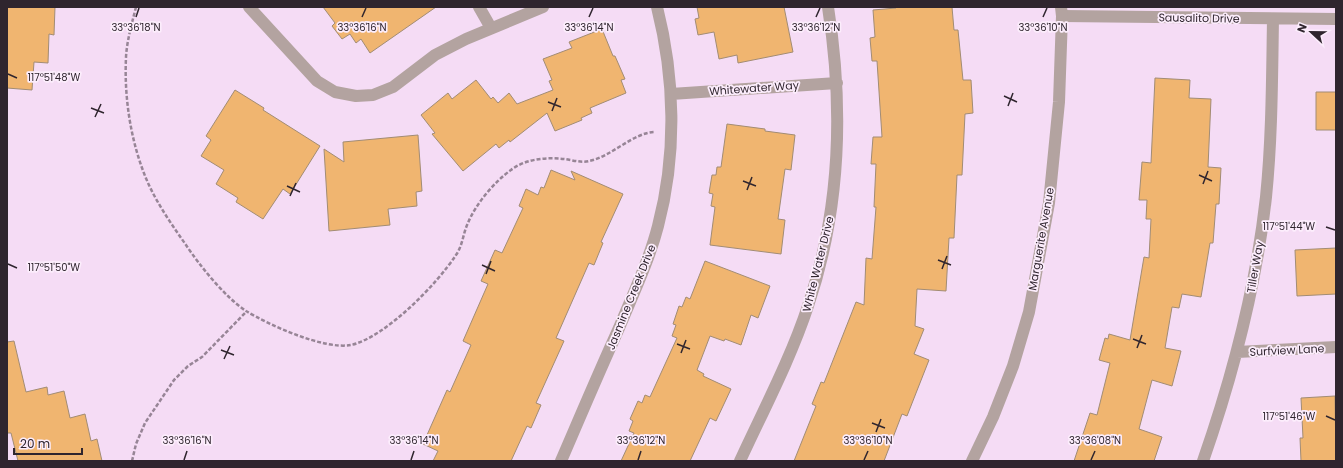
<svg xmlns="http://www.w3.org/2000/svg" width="1343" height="468" viewBox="0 0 1343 468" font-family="Poppins,sans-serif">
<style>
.building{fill:#f0b570;stroke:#a28c74}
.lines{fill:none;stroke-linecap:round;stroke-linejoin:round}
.path{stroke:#978596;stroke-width:2.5;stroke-dasharray:4 2;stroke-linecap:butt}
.minor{stroke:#b3a3a0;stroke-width:12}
.tertiary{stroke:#b3a3a0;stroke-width:12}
.ticks{fill:none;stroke:#2f252e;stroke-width:1.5}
.labels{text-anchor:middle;stroke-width:3.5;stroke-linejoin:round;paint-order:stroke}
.street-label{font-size:11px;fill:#2f252e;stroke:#fcedfc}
.ticks-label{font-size:10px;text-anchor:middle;fill:#2f252e;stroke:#fcedfc;stroke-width:3.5;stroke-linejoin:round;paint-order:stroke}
</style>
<rect width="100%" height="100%" fill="#f5dcf5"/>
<path class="building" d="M7 7H55L54 35 49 34 48 63 34 62 32 90 7 88Z
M323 7H436L370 53 361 39 356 43 350 34 342 39 332 26 335 23Z
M697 7H784L793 52 738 63 737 55 719 59 714 32 698 35 695 19 699 18Z
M896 7H952L954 30H958L963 80H971L973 113 965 114 962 175H957L954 238H949L946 291 917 289 915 326 924 329 914 354 929 360 907 416 902 414 884 461H794L816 406 812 404 821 382 824 383 856 302 864 305 866 258 872 259 876 207H874L876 164H871L873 137H882L877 61H872L870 38 875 37 873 10 896 8Z
M602 29 613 56H615L625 79 621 80 626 93 590 108 592 113 581 118 582 120 555 131 547 113 510 142 509 140 499 148 496 144 463 171 432 134 435 133 421 115 448 93 452 99 476 80 491 99 493 97 498 103 509 93 517 104 553 90 549 81 552 80 543 59 572 48 569 42Z
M1155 78 1190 80 1189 98 1211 99 1208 167 1221 168 1219 204H1216L1213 243H1210L1201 297 1182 294 1179 308 1172 307 1165 348 1181 351 1172 386 1152 380 1139 429 1162 437 1154 461H1074L1090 413 1097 415 1110 363 1099 360 1105 338 1108 339 1109 334 1130 340 1144 257 1149 258 1151 219H1146L1147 200H1139L1142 162 1151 163Z
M235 90 264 108 263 110 320 146 290 194 283 189 263 219 236 202 238 198 216 184 224 170 201 156 211 140 206 136Z
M1316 92H1336V130H1316Z
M727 124 765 129V131L795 135 791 170 785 169 778 219 785 220 781 254 710 245 715 207 711 206 713 194 709 193 712 175H716L717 167H721Z
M418 135 422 191 416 192 417 206 388 209 390 225 329 231 324 149 344 162 343 142Z
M551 170 575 180 571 171 623 194 601 242 603 243 594 265 589 263 556 338 564 341 536 403 541 405 531 428 527 426 511 461H433L438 451 423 444 447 390 450 392 471 345 463 341 488 284 481 281 495 250 502 253 523 208 519 206 526 189 538 195 541 187 544 188Z
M1336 248V294L1297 296 1295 250Z
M705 261 770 286 758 318 751 315 741 345 725 339 724 341 710 336 697 370 704 374 703 376 731 389 716 421 710 418 690 461H621L634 433 629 431 633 421 630 419 638 401 642 403 645 395 650 397 677 338 672 336 676 325 673 324 679 306 682 307 686 297 690 299Z
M14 341 26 392 47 387 48 395 64 391 70 418 85 414 91 441 97 439 102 461H18L11 433H7V342Z
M1335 396 1336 461H1301L1300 438H1303L1301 398Z"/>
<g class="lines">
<path class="path" d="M136 7C132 23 127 40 126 57 124 99 131 144 148 183 158 205 172 225 186 245 200 266 225 297 246 311 269 325 324 350 351 345 386 337 437 284 456 255 463 245 463 233 468 223 475 205 495 181 511 170 525 159 546 157 564 159 572 160 581 163 589 161 611 157 634 132 655 132
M132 461 136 444 145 423 174 380 188 366 202 357 247 311"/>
<path class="minor" d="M249 7 317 81 335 92 356 96 373 95 393 87 435 55 466 39 543 7
M479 7 491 28
M1062 16 1336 19
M671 94 837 83
M1237 352 1336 347
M561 461C580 417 599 372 619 328 633 294 649 261 658 226 677 154 675 78 657 7
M740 461C763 411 791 358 808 306 841 208 844 109 828 7
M1203 461C1233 375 1256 288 1266 197 1272 138 1272 78 1273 19"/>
<path class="tertiary" d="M972 461 993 417 1013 366 1029 312 1049 203 1059 102 1062 16 1061 7"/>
</g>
<path class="ticks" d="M136 17 139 8M362 17 366 8M589 17 593 8M816 17 820 8M1043 17 1047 8M8 74 17 78M1004 96 1017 102M548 102 561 107M1008 106 1013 93M91 108 104 113M552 111 557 98M95 117 101 104M1199 175 1212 181M743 181 756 186M1203 184 1208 171M287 186 300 192M747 190 752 177M290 196 296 183M1326 227 1335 230M938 260 951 265M8 264 17 268M482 265 495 271M942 269 947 256M486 274 491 261M1133 339 1146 344M677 344 690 349M1137 348 1142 335M221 350 234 355M681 353 686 340M224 359 230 346M1326 416 1335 420M872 423 885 428M876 432 881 419M184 460 187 451M411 460 414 451M638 460 641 451M864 460 868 451M1091 460 1095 451"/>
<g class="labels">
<g class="street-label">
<text transform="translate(1199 18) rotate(1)" y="4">Sausalito Drive</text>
<text transform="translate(754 88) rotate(-4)" y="4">Whitewater Way</text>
<text transform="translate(1041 239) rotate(-80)" y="4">Marguerite Avenue</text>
<text transform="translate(818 264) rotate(-76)" y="4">White Water Drive</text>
<text transform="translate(1255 267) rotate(-80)" y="4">Tiller Way</text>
<text transform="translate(631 297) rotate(-68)" y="4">Jasmine Creek Drive</text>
<text transform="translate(1287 350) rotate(-3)" y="4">Surfview Lane</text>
</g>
</g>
<g class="ticks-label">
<text x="136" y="31">33°36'18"N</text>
<text x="362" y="31">33°36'16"N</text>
<text x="589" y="31">33°36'14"N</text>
<text x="816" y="31">33°36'12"N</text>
<text x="1043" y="31">33°36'10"N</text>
<text x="54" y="81">117°51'48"W</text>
<text x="1289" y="230">117°51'44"W</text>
<text x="54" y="271">117°51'50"W</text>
<text x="1289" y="420">117°51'46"W</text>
<text x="187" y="444">33°36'16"N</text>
<text x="414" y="444">33°36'14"N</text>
<text x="641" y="444">33°36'12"N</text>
<text x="868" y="444">33°36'10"N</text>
<text x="1095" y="444">33°36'08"N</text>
</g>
<rect width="1343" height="468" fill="none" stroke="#2f252e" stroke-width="16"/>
<g transform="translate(1311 32) rotate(292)" stroke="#fcedfc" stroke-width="3" paint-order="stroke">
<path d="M0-3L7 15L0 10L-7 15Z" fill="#2f252e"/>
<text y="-6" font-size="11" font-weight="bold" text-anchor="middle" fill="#2f252e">N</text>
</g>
<path d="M14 448v6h68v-6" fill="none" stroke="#2f252e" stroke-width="2"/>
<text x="20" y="448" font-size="12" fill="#2f252e" stroke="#fcedfc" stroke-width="3" paint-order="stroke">20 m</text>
</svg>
